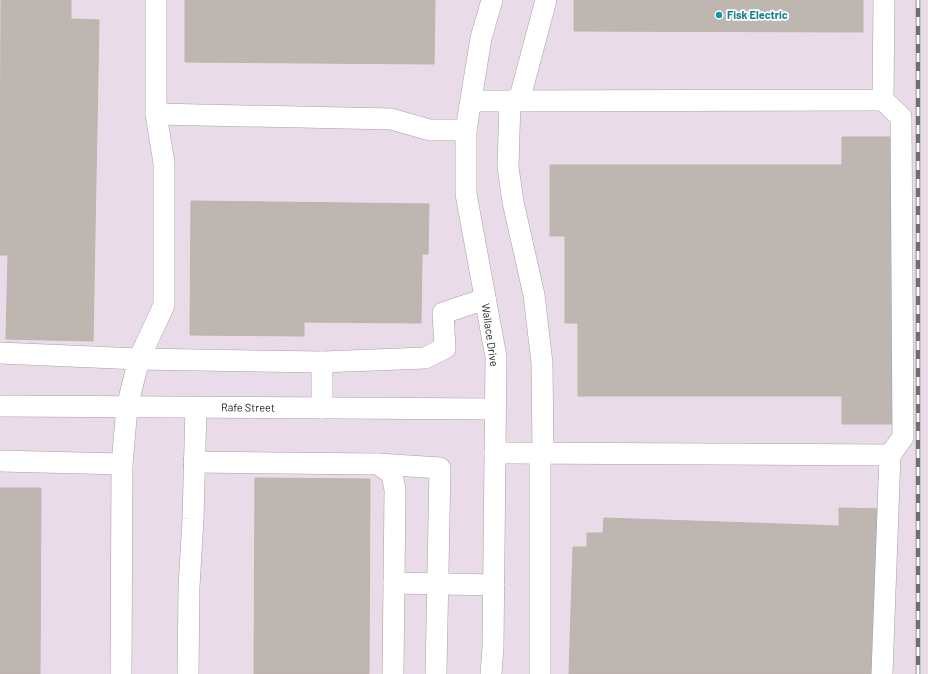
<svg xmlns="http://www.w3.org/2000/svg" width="928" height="674" viewBox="0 0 928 674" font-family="Barlow,sans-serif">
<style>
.industrial{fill:#e9dbe8}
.building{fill:#beb6b1;stroke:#c2b3ac}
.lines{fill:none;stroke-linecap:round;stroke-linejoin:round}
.minor-casing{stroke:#a2a2a2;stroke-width:22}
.minor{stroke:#fff;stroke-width:21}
.rail-casing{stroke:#6f6f6f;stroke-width:4.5}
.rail{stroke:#fff;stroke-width:3;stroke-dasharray:9;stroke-linecap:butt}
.culture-dot{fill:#0f9aa8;stroke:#fff;stroke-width:1.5}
.labels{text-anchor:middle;stroke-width:3.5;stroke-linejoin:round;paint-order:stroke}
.culture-label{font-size:11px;font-weight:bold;fill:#0d838f;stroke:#fff;text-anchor:start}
.street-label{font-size:11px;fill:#212121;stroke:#fff}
</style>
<rect width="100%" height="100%" fill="#f1ede8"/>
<path class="industrial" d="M0 0H928V674H0Z"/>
<path class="building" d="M1 0H71V19L99 20 93 341 6 339 8 255H0Z
M185 0H435L434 64 185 62Z
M574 0H863V32L574 31Z
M842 137H898V424H842V396H578V323H565V236H550V165H842Z
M191 201 429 204 428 254H422L421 323 304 322V336L190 335Z
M255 478 370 479 369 674H254Z
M0 488H41L40 674H0Z
M839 508 884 509 878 674H569L573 547H587V533H603L604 518 839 526Z"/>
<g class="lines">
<g class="minor-casing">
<g id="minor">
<path d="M883 100 901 117 903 437 890 455"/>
<path d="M471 101 883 100 884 0"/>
<path d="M510 101 508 167 513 202 534 295 542 363 543 454"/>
<path d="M519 101 546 0"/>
<path d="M156 114 391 119 430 130H466"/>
<path d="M0 353 139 359 322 362 425 358 445 348 443 313 485 299"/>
<path d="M322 362V408"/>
<path id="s1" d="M0 406 495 409"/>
<path d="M495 453 890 455 882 674"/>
<path d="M540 454V674"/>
<path d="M0 461 122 464"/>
<path d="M194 462 378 464 392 474 395 490 393 674"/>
<path d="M378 464 440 468 436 674"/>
<path d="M394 583 494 585"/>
<path d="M121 674 122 464 127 407 139 359 164 305V163L156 114V0"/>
<path d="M188 674 189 587 193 519 196 408"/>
<path d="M491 674 493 648 496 357 466 194V130L481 38 492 0"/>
</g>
</g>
<use href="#minor" class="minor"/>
<g class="rail-casing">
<path id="rail" d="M918 674V0"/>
</g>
<use href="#rail" class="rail"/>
</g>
<circle class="culture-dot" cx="719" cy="15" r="4"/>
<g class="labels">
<g class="culture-label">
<text x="727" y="19">Fisk Electric</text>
</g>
<g class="street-label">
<text transform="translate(490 335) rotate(82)" y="4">Wallace Drive</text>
<text dy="4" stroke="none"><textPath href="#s1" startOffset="248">Rafe Street</textPath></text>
</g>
</g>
</svg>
